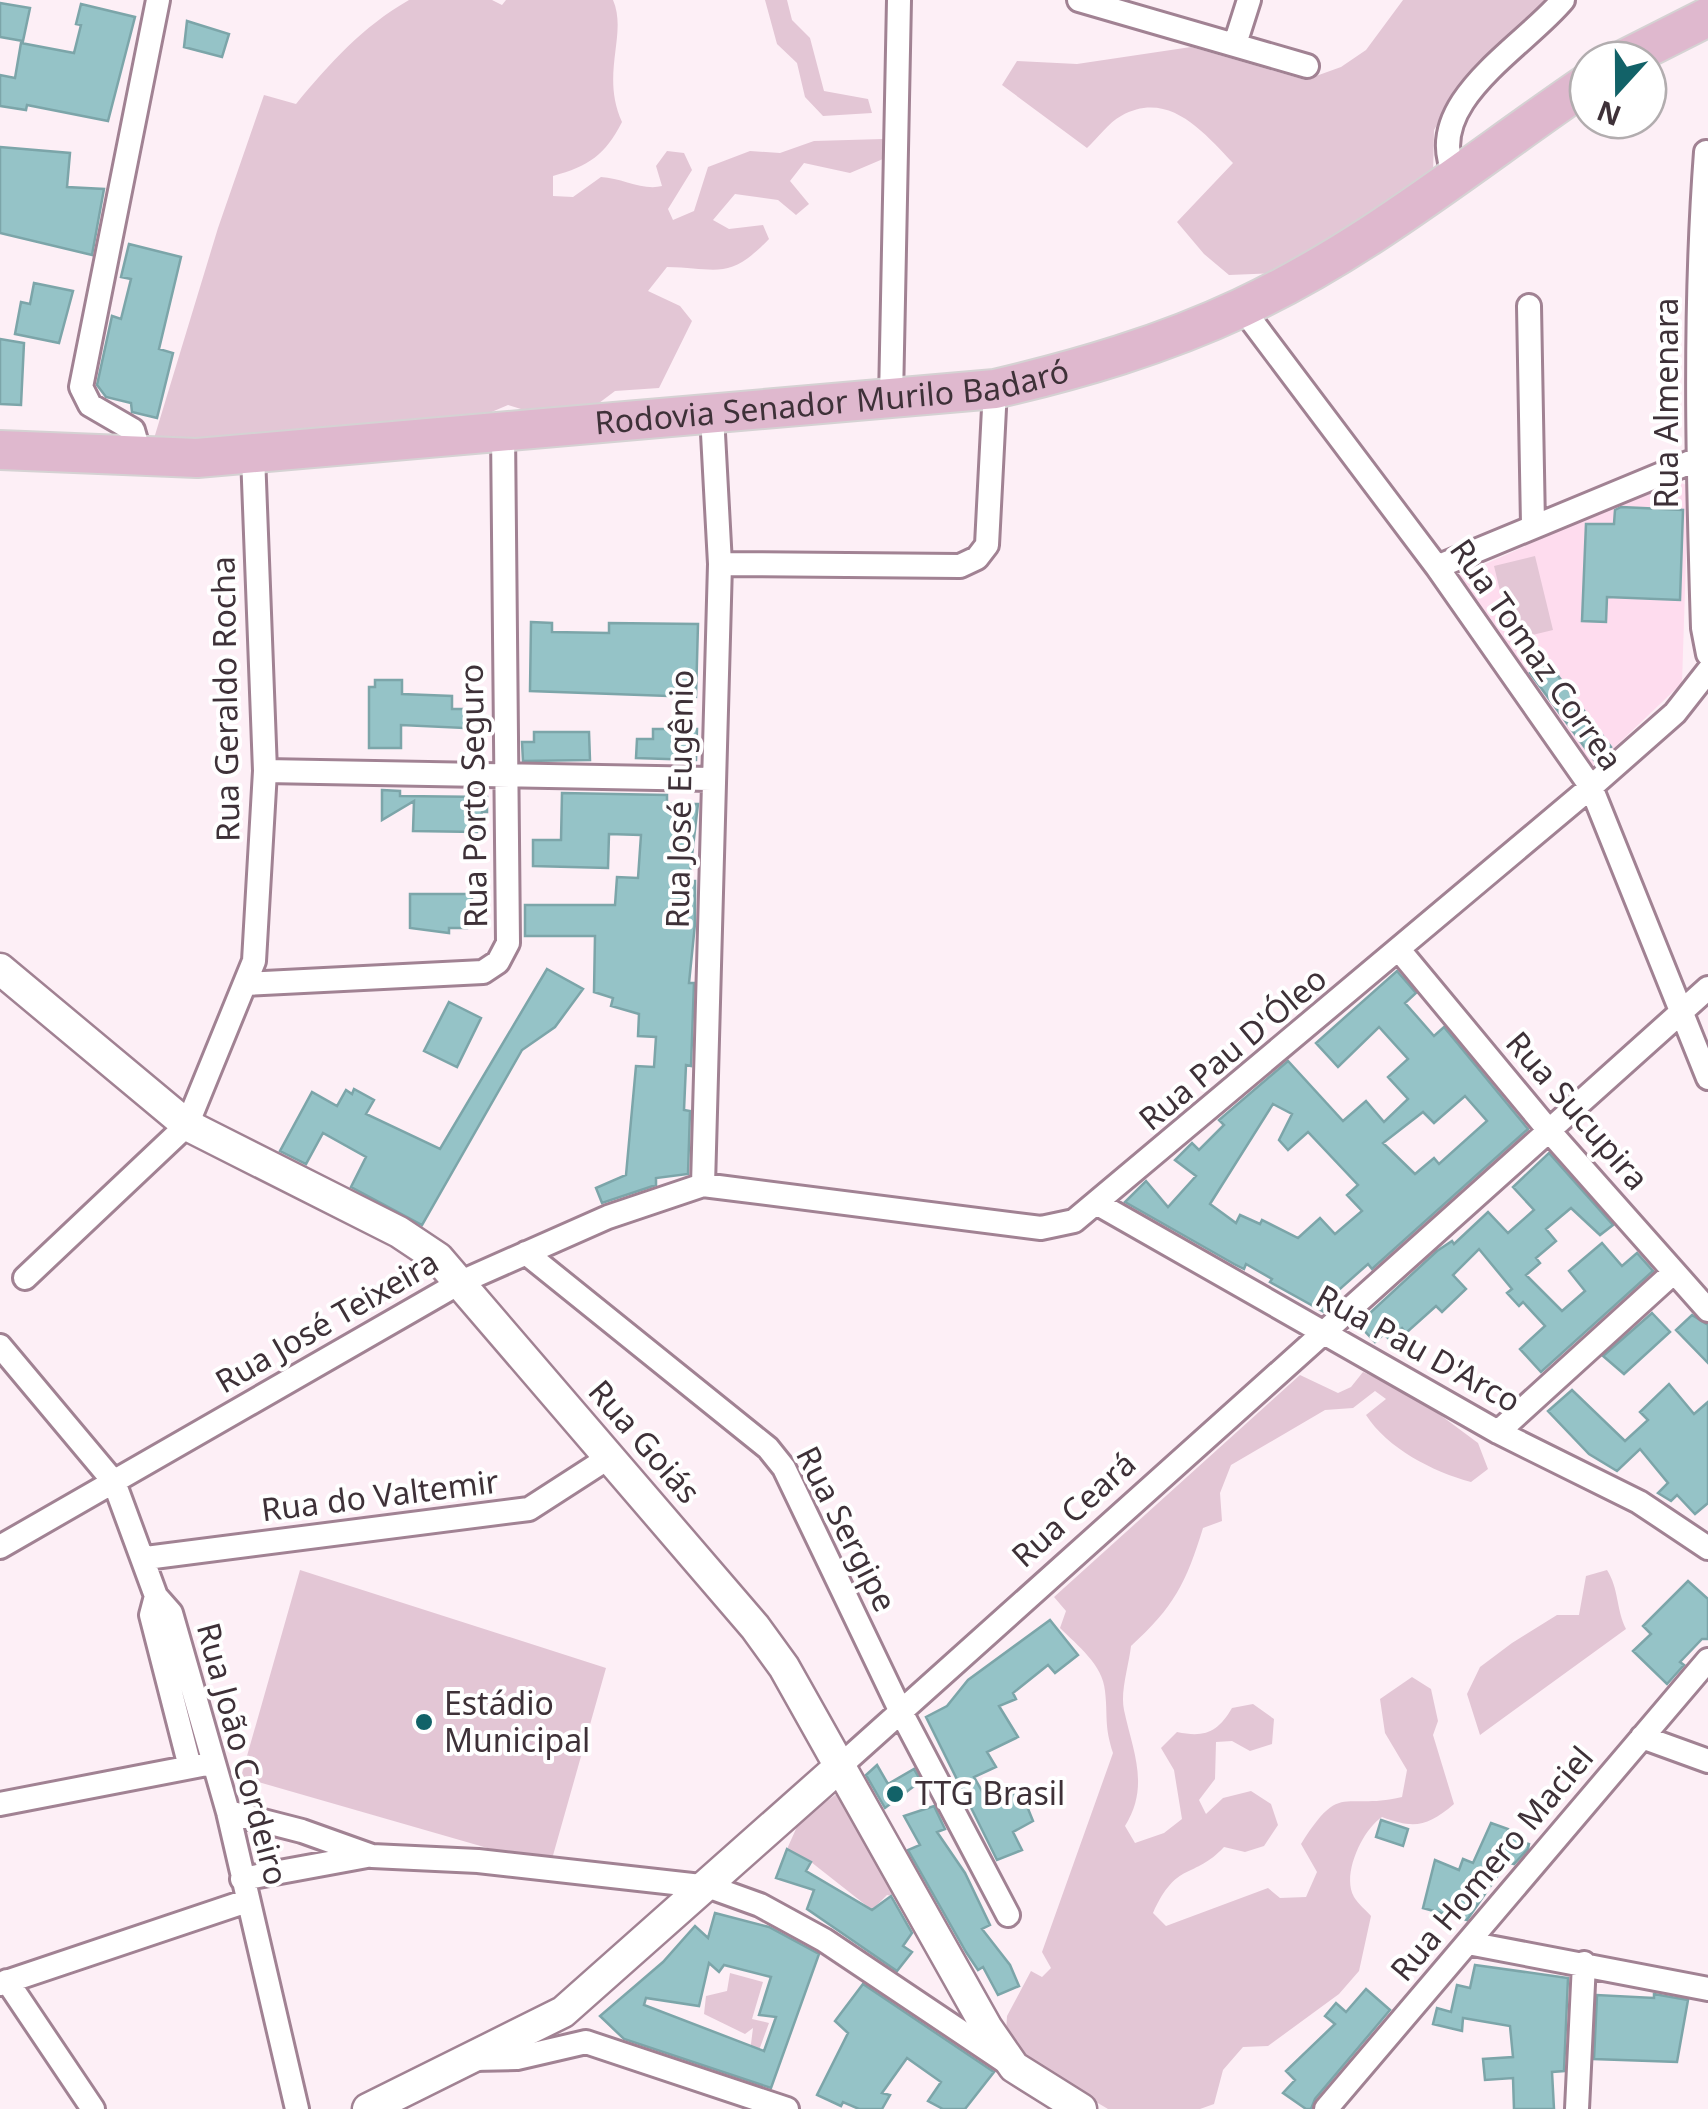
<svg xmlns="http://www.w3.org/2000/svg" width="1708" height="2109" viewBox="0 0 1708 2109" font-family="'Noto Sans',sans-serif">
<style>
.built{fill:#fedcee}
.green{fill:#e3c6d5}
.building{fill:#95c3c7;stroke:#7ca5a9;stroke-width:2.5;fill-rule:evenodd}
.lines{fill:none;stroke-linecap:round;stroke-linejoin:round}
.minor-casing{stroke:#a18293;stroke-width:28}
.tertiary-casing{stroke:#a18293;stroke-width:35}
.primary-casing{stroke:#d5d2d3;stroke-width:42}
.minor{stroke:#fff;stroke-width:22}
.tertiary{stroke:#fff;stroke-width:30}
.primary{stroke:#dfb8ce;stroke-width:38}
.poi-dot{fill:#126268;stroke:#fff;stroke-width:4}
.labels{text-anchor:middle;stroke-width:8;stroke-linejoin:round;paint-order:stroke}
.street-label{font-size:32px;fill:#3e3138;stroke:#fff}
.poi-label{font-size:32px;fill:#3e3138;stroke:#fff;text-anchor:start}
</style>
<rect width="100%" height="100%" fill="#fdeff6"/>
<path class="built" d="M1672 480 1687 485 1688 497 1682 683 1593 768 1454 578Z"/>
<path class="green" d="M409 0H492L502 5 506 0H613C628 34 600 74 622 122 605 155 589 166 553 176V196L573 197 601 177C622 178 643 191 662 186L656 166 667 151 684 153 692 170 668 209 673 220 694 211 708 167 750 151 780 153 814 141 883 139V159L850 173 804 163 790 181 809 204 796 215 778 200 735 194 713 220 729 229 763 225 769 239C729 281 718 268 667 267L648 291 680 306 692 321 659 388 615 391 587 412 547 417 508 405 461 425 152 445 218 228 264 95 296 104C330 63 362 27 409 0Z
M765 0H787L792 20 810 38 824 91 868 99 872 113 823 116 805 97 797 63 777 44Z
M1403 0H1545L1452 100 1434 130 1433 176 1276 273 1229 275 1204 254 1177 222 1233 163C1204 133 1169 89 1121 116 1109 122 1097 139 1087 148L1002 85 1017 61 1077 64 1191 47 1305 80 1341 67 1366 50Z
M1535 556 1553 630 1512 640 1494 566Z
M1363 1372 1412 1394 1478 1443 1488 1469 1471 1482C1433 1472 1387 1448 1366 1415L1386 1399 1375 1391 1353 1408 1325 1410 1231 1465 1220 1493 1222 1521 1203 1528C1186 1583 1174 1607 1131 1646 1129 1665 1120 1692 1124 1710 1133 1752 1150 1786 1125 1826L1135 1843 1164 1833 1182 1819 1174 1770 1161 1748 1177 1732C1205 1738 1218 1732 1232 1708L1253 1704 1274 1719 1272 1744 1250 1751 1232 1741 1216 1742 1215 1779 1199 1800 1206 1814 1223 1798 1251 1791 1271 1804 1278 1825 1264 1846 1245 1852 1224 1847C1193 1880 1177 1860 1153 1913L1166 1926 1268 1888 1280 1898 1306 1897 1317 1872 1301 1844C1341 1780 1342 1811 1402 1797L1407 1770 1385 1733 1380 1699 1412 1677 1431 1689 1438 1721 1433 1735 1454 1804C1427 1827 1414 1829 1382 1817 1363 1829 1341 1875 1354 1897 1358 1904 1366 1910 1371 1916L1359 1971 1339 1994 1268 2046 1243 2047 1223 2070 1214 2104 1200 2109H1108L1020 2057 1006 2033 1007 2016 1031 1971 1042 1977 1051 1968 1042 1952 1113 1753C1104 1725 1108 1717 1105 1691 1103 1665 1077 1645 1060 1628L1066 1611 1054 1597 1300 1375 1338 1393 1351 1387Z
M300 1570 606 1668 550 1866 241 1777Z
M1607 1570C1619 1589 1616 1609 1626 1629L1480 1735 1467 1694 1480 1667 1512 1643 1557 1615H1579L1586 1576Z
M845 1788 905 1898 887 1895 872 1910 811 1862 787 1849 800 1820Z
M730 1973 763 1982 752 2019 769 2023 758 2053 750 2052 753 2028 745 2034 704 2014 706 1996 727 1991Z"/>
<path class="building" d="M0 3 30 8 23 41 0 37Z
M81 4 135 17 108 121 27 105 26 110 0 106V75L15 78 21 43 74 53 81 25 76 24Z
M187 21 229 34 222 57 184 47Z
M0 147 70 153 67 187 104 189 92 255 0 233Z
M129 244 181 257 159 349 173 353 157 418 132 412 131 403 106 397 97 385 112 316 121 319 131 279 121 277Z
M34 283 73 291 59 343 15 334 21 302 30 304Z
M0 339 24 343 21 405 0 404Z
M1621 507 1683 510 1680 600 1607 597 1606 622 1582 621 1586 524H1614L1615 510Z
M531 622 552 623V632L609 633V623L698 624 696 697 530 691Z
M1547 661 1611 747 1594 760 1530 673Z
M375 680H402V694L452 696V709H465L464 728 401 725V748H369V687H375Z
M653 729H697L696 760 636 758 637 739H653Z
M534 732H589L590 760 523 761 522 742H534Z
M382 790 400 791V796L487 797V812H482L477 832 413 831 414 801 382 820Z
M562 793 667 795V804H698L689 881H695V924L689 983H694L691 1066 686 1065 684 1110 690 1111 688 1174 656 1178V1185L602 1203 596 1188 626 1175 636 1066 654 1067 656 1037 638 1036 639 1014 611 1006 613 998 594 992 595 936H525V905H615L617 877 638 878 641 835 609 834 608 868 533 866V840H561Z
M410 894H472V919L467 918V928H449V933L410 928Z
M547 969 583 989 555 1027 522 1050 422 1225 351 1187 366 1157 323 1133 306 1164 280 1151 312 1092 337 1106 346 1090 352 1094 354 1089 374 1100 366 1114 440 1149Z
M1397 971 1416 993 1405 1003 1434 1036 1444 1027 1528 1129 1372 1269 1368 1264 1333 1295 1339 1299 1324 1312 1270 1282 1272 1279 1246 1264 1244 1269 1234 1264 1125 1202 1146 1181 1168 1207 1196 1176 1175 1160 1192 1143 1199 1150 1224 1125 1219 1120 1288 1061 1343 1121 1366 1101 1384 1122 1408 1099 1388 1077 1408 1059 1379 1027 1338 1067 1316 1043ZM1465 1096 1487 1121 1439 1164 1434 1158 1415 1174 1383 1143 1423 1112 1434 1123ZM1273 1104 1292 1114 1279 1140 1288 1150 1308 1132 1358 1185 1347 1195 1362 1211 1335 1234 1320 1218 1298 1238 1262 1220 1260 1224 1240 1215 1236 1223 1210 1204Z
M449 1002 481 1018 457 1067 424 1051Z
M1549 1153 1613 1225 1600 1235 1571 1208 1546 1229 1556 1241 1536 1258 1540 1263 1526 1275 1562 1311 1585 1291 1569 1271 1602 1243 1622 1266 1637 1253 1653 1271 1541 1372 1520 1349 1545 1326 1523 1302 1519 1306 1507 1293 1512 1289 1479 1249 1453 1275 1466 1289 1442 1312 1436 1306 1406 1333 1402 1328 1389 1339 1384 1334 1375 1342 1358 1324 1437 1251 1452 1241 1454 1244 1488 1212 1508 1233 1534 1210 1513 1187Z
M1652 1313 1670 1332 1624 1374 1603 1356Z
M1692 1315 1708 1325V1363L1676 1330Z
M1669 1384 1694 1414 1708 1402V1503L1695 1514 1677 1495 1671 1501 1658 1493 1668 1483 1640 1449 1617 1471 1589 1454 1548 1411 1572 1390 1625 1441 1648 1420 1640 1412Z
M1688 1581 1708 1599V1639H1702L1680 1662 1684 1665 1667 1684 1633 1651 1651 1634 1643 1626Z
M1050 1620 1078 1655 1055 1673 1048 1665 1013 1693 1016 1699 999 1706 1018 1737 987 1752 996 1767 974 1777 991 1807 1020 1789 1033 1821 1013 1832 1022 1850 997 1860 926 1717 947 1706 968 1680Z
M877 1765 888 1784 914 1769 921 1781 885 1808 866 1775Z
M934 1806 945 1829 937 1832 965 1873 990 1925 982 1929 1010 1965 1019 1986 998 1995 983 1967 978 1970 966 1952 908 1850 920 1845 904 1816Z
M1381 1820 1408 1829 1403 1846 1376 1837Z
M1491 1823 1508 1829 1506 1836 1529 1844 1528 1849 1514 1864 1507 1862 1467 1920 1423 1908 1435 1860 1459 1870 1463 1859 1473 1863Z
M787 1849 811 1862 806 1871 872 1910 891 1896 912 1933 903 1946 912 1952 897 1971 807 1909 814 1890 776 1878Z
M715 1913 769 1927 819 1954 771 2088 624 2039 600 2016 663 1962 695 1926 708 1938ZM709 1963 719 1972 724 1965 771 1977 759 2015 776 2017 764 2051 644 2005 646 1998 699 2006Z
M1475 1965 1568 1978 1564 2071 1552 2072 1554 2109H1514L1513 2078 1485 2080 1483 2059 1513 2057 1510 2026 1463 2018 1462 2031 1433 2024 1437 2008 1451 2012 1457 1985 1470 1988Z
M863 1984 994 2072 965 2109H943L928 2101 941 2082 907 2058 882 2093 890 2095 882 2109H859L843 2102 841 2106 817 2095 848 2033 835 2021Z
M1366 1989 1390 2010 1315 2099 1311 2109H1306L1283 2093 1295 2080 1286 2071 1335 2024 1325 2016 1336 2003 1346 2012Z
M1654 1994 1688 2000 1677 2062 1594 2059 1597 1995 1654 1998Z"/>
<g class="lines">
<g class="minor-casing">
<path id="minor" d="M1079 0 1307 66
M1235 44 1249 0
M1706 152C1694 311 1698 469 1703 628L1708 654
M1455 175C1420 104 1523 48 1563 0
M1529 306 1533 525
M1242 308 1437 567 1591 787 1708 1078
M891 399 899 0
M141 458 133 430 90 405 81 387 158 0
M720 564 960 566 977 558 987 545 995 389
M1437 567 1698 459
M265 771 711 779
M1400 951 1551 1133 1708 1310
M246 984 483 972 498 962 508 943 503 431
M703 1185 720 564 712 415
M1098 1204 1498 1432 1639 1502 1708 1548
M526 1253 768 1448 784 1468 901 1712 1008 1915
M25 1278 187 1125 254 961 265 771 253 455
M0 1346 114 1482 156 1596 171 1613 228 1812 297 2109
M1498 1432 1674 1272
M0 1547 461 1282 608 1217 703 1185 1041 1228 1074 1221 1591 787 1675 713 1708 671
M146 1558 529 1509 608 1458
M156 1596 151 1615 190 1767
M1642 1737 1708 1761
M838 1768 1708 988
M0 1804 212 1763
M228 1812 302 1831 372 1856 478 1861 710 1887 760 1905 824 1940 1003 2060
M242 1879 367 1856
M1468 1943 1708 1989
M7 1981 93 2109
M0 1984 247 1901
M473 2059 517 2058 586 2042 787 2109
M1326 2109 1708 1660
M1577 2109 1584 1963"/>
</g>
<g class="tertiary-casing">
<path id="tertiary" d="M0 969 187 1125 399 1232 438 1258 755 1627 784 1667 987 2028 1014 2067 1081 2109
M368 2109 563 2012 838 1768"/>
</g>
<g class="primary-casing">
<g id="primary">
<path d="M1623 60 1708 17"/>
<path id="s1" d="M0 450 197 458 995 389C1080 369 1162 345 1241 308 1366 250 1475 160 1588 83"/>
</g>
</g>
<use href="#minor" class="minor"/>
<use href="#tertiary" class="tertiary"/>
<use href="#primary" class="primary"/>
</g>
<g class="poi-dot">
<circle cx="424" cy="1722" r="10"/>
<circle cx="895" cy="1794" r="10"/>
</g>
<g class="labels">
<g class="street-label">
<text dy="11" stroke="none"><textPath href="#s1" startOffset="835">Rodovia Senador Murilo Badaró</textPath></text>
<text transform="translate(1667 403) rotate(-90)" y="11">Rua Almenara</text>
<text transform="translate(1536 655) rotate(55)" y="11">Rua Tomaz Correa</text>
<text transform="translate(226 699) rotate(-91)" y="11">Rua Geraldo Rocha</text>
<text transform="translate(474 796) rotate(-91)" y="11">Rua Porto Seguro</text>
<text transform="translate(680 799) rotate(-89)" y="11">Rua José Eugênio</text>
<text transform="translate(1233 1049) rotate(-40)" y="11">Rua Pau D'Óleo</text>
<text transform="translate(1577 1111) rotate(49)" y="11">Rua Sucupira</text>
<text transform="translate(327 1322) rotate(-30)" y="11">Rua José Teixeira</text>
<text transform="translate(1418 1349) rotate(29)" y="11">Rua Pau D'Arco</text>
<text transform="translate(644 1442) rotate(49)" y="11">Rua Goiás</text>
<text transform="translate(380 1496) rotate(-7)" y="11">Rua do Valtemir</text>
<text transform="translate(1074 1510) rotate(-42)" y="11">Rua Ceará</text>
<text transform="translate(846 1529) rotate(63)" y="11">Rua Sergipe</text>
<text transform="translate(242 1754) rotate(75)" y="11">Rua João Cordeiro</text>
<text transform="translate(1492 1864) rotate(-50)" y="11">Rua Homero Maciel</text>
</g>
<g class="poi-label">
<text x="444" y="1715">Estádio<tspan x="444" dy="37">Municipal</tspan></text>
<text x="915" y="1805">TTG Brasil</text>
</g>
</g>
<g transform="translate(1618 90) rotate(201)"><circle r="48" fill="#ffffff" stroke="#b2adaf" stroke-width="2.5"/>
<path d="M0-8L18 38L0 25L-18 38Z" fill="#126268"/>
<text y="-15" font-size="28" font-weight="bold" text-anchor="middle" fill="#3e3138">N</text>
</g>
</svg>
